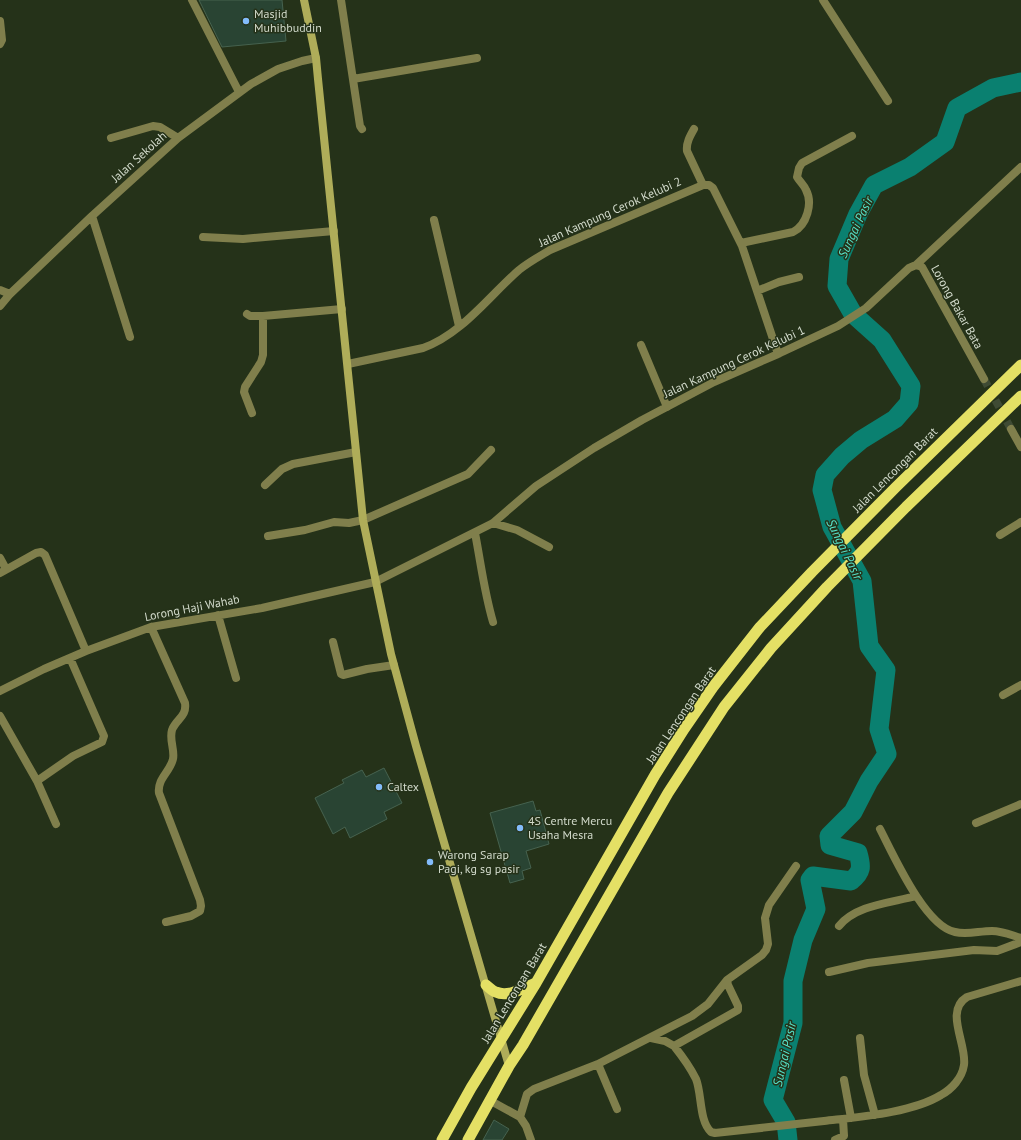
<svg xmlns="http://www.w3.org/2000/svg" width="1021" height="1140" viewBox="0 0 1021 1140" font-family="'PT Sans',sans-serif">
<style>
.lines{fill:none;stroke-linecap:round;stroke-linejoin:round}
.river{stroke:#0a8070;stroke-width:19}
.building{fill:#294433;stroke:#46624f}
.minor-tunnel{stroke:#3f4b34;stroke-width:8;stroke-dasharray:8 4;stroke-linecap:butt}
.minor{stroke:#807f4c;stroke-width:8}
.secondary{stroke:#afad59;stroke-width:8}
.trunk{stroke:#e4e065;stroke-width:11}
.poi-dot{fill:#83bcfb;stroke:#253219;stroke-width:1.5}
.labels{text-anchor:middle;stroke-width:3;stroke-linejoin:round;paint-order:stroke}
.poi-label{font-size:12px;fill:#d2dacb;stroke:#253219;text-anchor:start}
.street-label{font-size:12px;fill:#d2dacb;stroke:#253219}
.water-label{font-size:13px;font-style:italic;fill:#57e4cb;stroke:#253219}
</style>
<rect width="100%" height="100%" fill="#253219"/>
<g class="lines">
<path class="river" d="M788 1140 786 1122 773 1100 793 1023V981L803 940 816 909 810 880 813 876 851 881C862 872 862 867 858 853L830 845 829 836 853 812 869 781 887 754 879 729 886 670 869 646 862 581 832 527 822 490 825 475 842 456 861 440 895 419 909 403 911 386 882 340 853 314 837 286 839 259 858 214 874 185 910 167 945 142 957 108 993 88 1021 82"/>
</g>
<path class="building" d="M199 0H282L286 41 222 47Z
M384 768 402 803 384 812 387 819 350 838 345 827 333 834 315 798 344 783 342 780 362 770 366 777Z
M533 801 536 811 540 810 549 844 526 851 531 868 522 871 524 879 510 883 490 813Z
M494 1120 509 1129 502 1140H483Z"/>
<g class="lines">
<path class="minor-tunnel" d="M984 379 1011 429"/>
<path class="minor" d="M192 0 239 92
M341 0 360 126 362 129
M823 0 888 101
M0 21 2 40 0 44
M353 79 477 58
M694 129C690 136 686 143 687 151L703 185
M111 138 153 126 160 127 178 138
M92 216 130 337
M434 220 459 326
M203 237 243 239 334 231
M741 243 793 232C807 225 813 203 806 190 804 185 800 182 797 177L799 168 802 163 852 136
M916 265 1021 167
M0 290 10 294
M757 291 779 282 799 277
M0 306 10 294 92 216 178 138 251 84 278 69 302 61 316 58
M247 314 250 316H263L342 309
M641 345 667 407
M348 364 423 348C462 334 489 296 519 270 529 262 540 256 550 250L703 185H709L713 188 742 246 778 354
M252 413 244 392 245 387 261 362 263 355V316
M1011 429 1021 447
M265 485 282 469 293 464 356 452
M493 523 517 530 549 547
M475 533C481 564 484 591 493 622
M1000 535 1021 522
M268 536 305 530 334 522 349 523 363 520 468 474 491 450
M0 558 6 569
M0 573 36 553 41 552 45 555 86 651
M218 615 236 678
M151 627 185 703C187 717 176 719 172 730 169 740 175 750 173 759 170 772 157 779 159 793L200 900 201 906 200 911 191 916 166 922
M333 642 341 674 343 675 367 669 394 665
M0 691 44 669 86 651 151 627 262 608 375 582 493 523 536 486 594 448 642 420 714 382 778 354 838 326 866 308 909 268 916 265 922 267 984 379
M1003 695 1021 685
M0 716 37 781 56 824
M37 781 73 756 102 742 104 736 70 658
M976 823 1021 804
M880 829C894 856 925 926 955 932 967 935 979 931 992 931 1002 931 1011 935 1021 938
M839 926C856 905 890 903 916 896
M829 972 868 963 974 950 997 951 1021 942
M651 1038 665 1041 674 1046 738 1010V1006L728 985 727 980 762 955 766 950 768 944 765 918 769 905 796 866
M860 1038 864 1075 875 1115
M674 1046C682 1056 690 1067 696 1079 702 1094 699 1121 711 1132L715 1133C751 1129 787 1125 824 1121 858 1117 912 1113 941 1095 952 1089 962 1078 964 1065 967 1044 944 1011 967 997L1021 981
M598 1064 617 1109
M844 1080 851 1118
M489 1100 520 1117 526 1126 531 1140
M520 1117 527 1094 534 1089 598 1064 692 1016 708 1004 727 980
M835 1140 844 1136 843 1119"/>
<path class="secondary" d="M304 0 316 58 318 79 363 520 391 654 416 746 509 1066"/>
<path class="trunk" d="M486 985C489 987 492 991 496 992 508 998 525 987 536 983
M442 1140 471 1088 536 983 655 775 684 729 713 687 760 627 812 572 896 487 1021 365
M468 1140 509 1066 523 1045 668 793 724 707 771 648 827 587 906 507 1021 396"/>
</g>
<g class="poi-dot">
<circle cx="246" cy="21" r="4"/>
<circle cx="379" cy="787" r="4"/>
<circle cx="520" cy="828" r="4"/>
<circle cx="430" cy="862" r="4"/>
</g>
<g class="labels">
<g class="poi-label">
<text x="254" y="18">Masjid<tspan x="254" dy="14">Muhibbuddin</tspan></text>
<text x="387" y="791">Caltex</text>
<text x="528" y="825">4S Centre Mercu<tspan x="528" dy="14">Usaha Mesra</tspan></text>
<text x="438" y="859">Warong Sarap<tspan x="438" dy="14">Pagi, kg sg pasir</tspan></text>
</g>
<g class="street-label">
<text transform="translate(139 157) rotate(-42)" y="4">Jalan Sekolah</text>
<text transform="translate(610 212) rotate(-24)" y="4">Jalan Kampung Cerok Kelubi 2</text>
<text transform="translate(957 307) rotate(61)" y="4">Lorong Bakar Bata</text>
<text transform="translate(734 362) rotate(-25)" y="4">Jalan Kampung Cerok Kelubi 1</text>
<text transform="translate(895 470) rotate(-45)" y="4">Jalan Lencongan Barat</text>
<text transform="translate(192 608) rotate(-11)" y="4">Lorong Haji Wahab</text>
<text transform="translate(681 715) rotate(-56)" y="4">Jalan Lencongan Barat</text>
<text transform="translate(514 993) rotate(-59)" y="4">Jalan Lencongan Barat</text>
</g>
<g class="water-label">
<text transform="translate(855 227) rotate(-65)" y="5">Sungai Pasir</text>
<text transform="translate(845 549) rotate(64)" y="5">Sungai Pasir</text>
<text transform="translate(784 1054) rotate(-77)" y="5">Sungai Pasir</text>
</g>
</g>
</svg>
